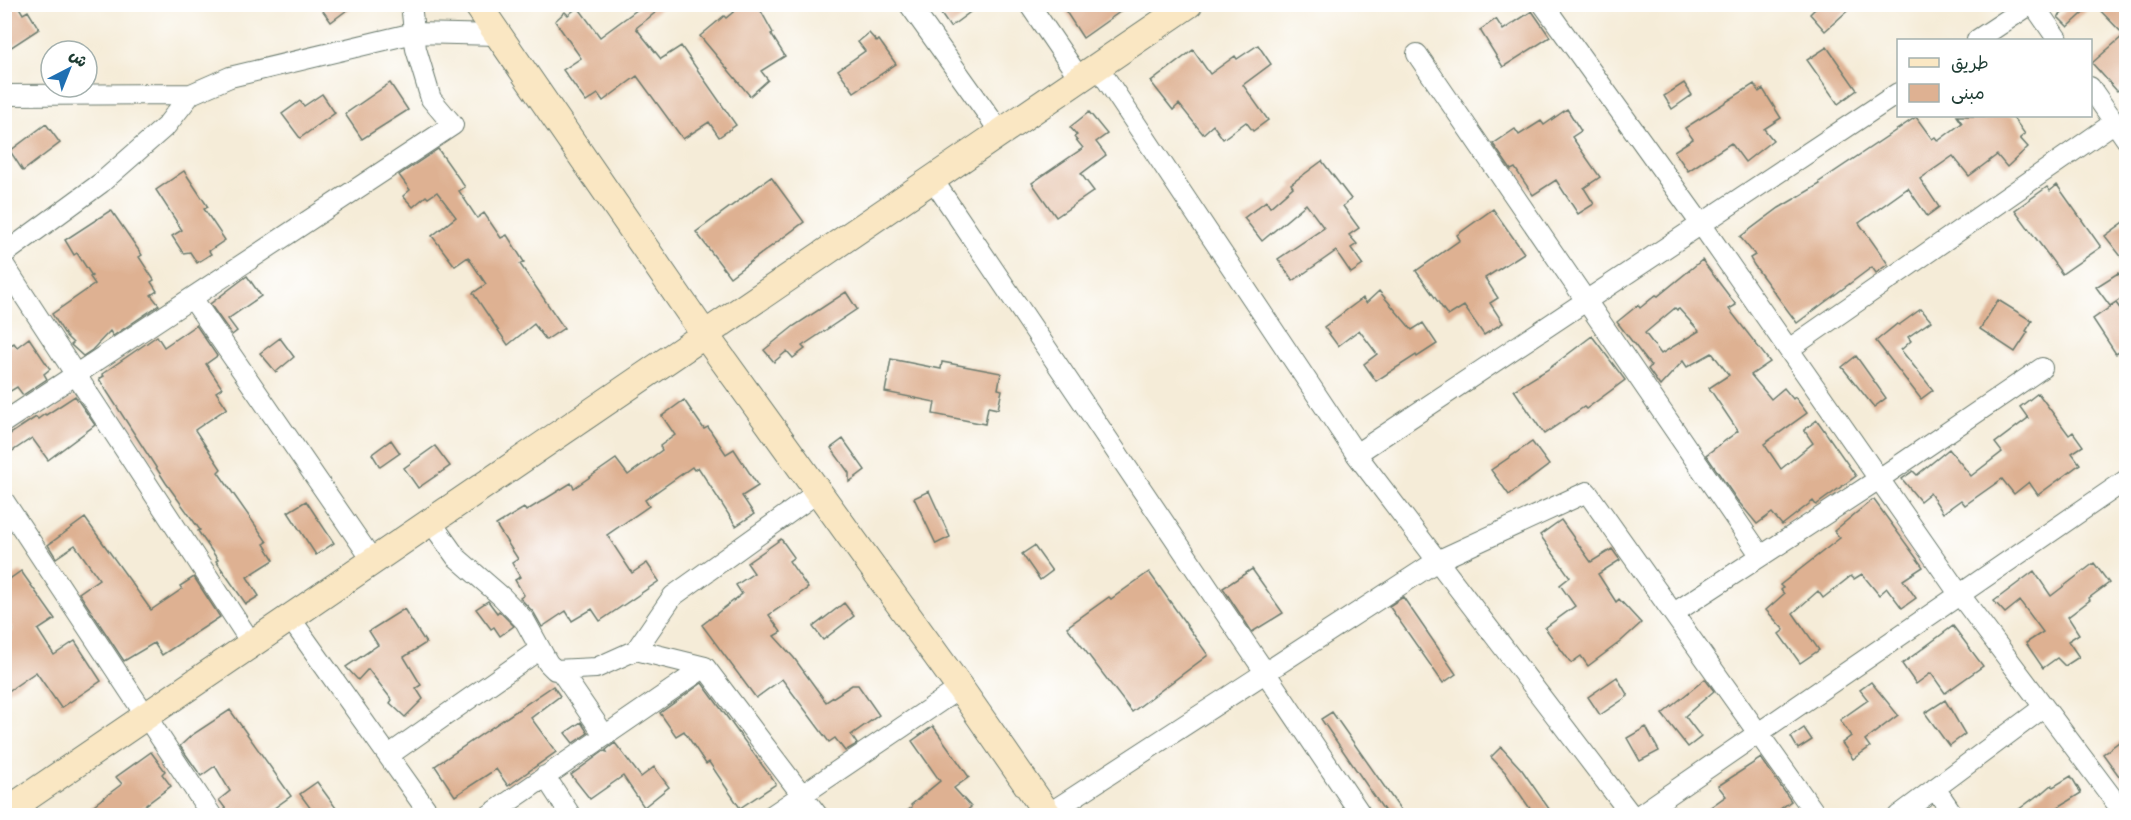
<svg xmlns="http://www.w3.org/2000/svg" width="2131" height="820" viewBox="0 0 2131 820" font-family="Caveat,'Playpen Sans Arabic',sans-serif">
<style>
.building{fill:#deb192;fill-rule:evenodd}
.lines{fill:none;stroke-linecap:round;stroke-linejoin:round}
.street-casing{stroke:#6a7a6d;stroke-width:22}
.secondary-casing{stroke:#6a7a6d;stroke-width:29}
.street{stroke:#fff;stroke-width:20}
.secondary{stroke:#fae7c3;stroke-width:27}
</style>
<rect width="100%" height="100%" fill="#fff"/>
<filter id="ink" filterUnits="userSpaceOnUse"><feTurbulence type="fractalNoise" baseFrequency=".0167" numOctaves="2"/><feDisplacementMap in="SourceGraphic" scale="12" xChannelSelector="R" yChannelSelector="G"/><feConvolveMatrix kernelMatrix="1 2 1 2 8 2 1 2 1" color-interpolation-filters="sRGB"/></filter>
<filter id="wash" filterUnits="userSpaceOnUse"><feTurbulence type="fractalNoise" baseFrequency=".008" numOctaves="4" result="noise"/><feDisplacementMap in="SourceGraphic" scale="24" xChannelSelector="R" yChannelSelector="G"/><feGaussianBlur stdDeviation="1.35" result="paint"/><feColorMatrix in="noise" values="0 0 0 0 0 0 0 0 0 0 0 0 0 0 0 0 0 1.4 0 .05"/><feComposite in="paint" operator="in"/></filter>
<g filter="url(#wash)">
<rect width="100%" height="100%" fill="#f5ecd8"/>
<g id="blocks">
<path class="building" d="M4 4H17L23 14 28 11 39 29 10 48 4 39Z
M318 4H355L331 22Z
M645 4H666L636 28 661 59 681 46 736 125 719 137 709 122 683 139 637 76 603 101 598 94 586 102 563 70 581 58 555 21 565 12 568 15 578 7 600 37Z
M743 4H757L773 33 771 34 785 56 761 71 768 80 750 96 700 36 724 16 726 18Z
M934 4H981L950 27Z
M1061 4H1131L1083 38Z
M1820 4H1855L1825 31 1810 14Z
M2072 4H2093L2068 27 2058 17Z
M2094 4H2127V82L2117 91 2092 63 2124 35Z
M1532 11 1550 37 1503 67 1480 30 1496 19 1503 30Z
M869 33 877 42 879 40 896 64 854 92 838 70 865 51 858 42Z
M1258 45 1271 64 1243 85 1268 120 1253 131 1246 122 1223 139 1213 125 1203 134 1179 104 1173 110 1151 82 1193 50 1210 74 1235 56 1237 59Z
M1827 47 1857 90 1838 104 1807 60Z
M390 83 408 110 362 139 345 114Z
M1684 83 1692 95 1672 109 1664 96Z
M1754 84 1759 92 1763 89 1781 118 1764 129 1773 140 1745 162 1731 143 1688 171 1674 151 1693 139 1685 128Z
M322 94 335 113 300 138 282 114 300 101 304 106Z
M1567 109 1581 131 1572 137 1600 177 1584 188 1594 204 1578 214 1556 180 1533 195 1515 168 1511 170 1493 144 1515 129 1519 135 1541 121 1544 125Z
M1089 112 1107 134 1096 142 1106 155 1081 174 1094 191 1056 217 1032 183 1083 148 1074 137 1077 135 1070 127Z
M1957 116H2012L2025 134 2020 138 2028 147 2007 167 1997 155 1969 176 1953 156 1920 179 1939 207 1927 216 1908 188 1859 223 1888 264 1876 273 1872 267 1797 323 1754 265 1750 258 1755 255 1740 237 1779 208 1820 184 1819 182 1916 117 1932 139 1935 137 1938 141 1962 123Z
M46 124 60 143 23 171 10 151Z
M438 149 465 187 459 191 477 218 484 213 501 238 507 235 524 262 520 264 564 328 546 340 534 324 508 345 473 293 486 284 468 257 455 266 432 236 456 217 437 192 428 198 426 196 413 207 403 196 410 190 399 175Z
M1322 161 1351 199 1343 206 1359 228 1349 235 1357 244 1351 248 1363 265 1351 273 1336 251 1293 281 1278 259 1324 228 1306 204 1262 241 1244 218 1266 201 1270 207 1293 187 1291 184Z
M184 171 208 207 204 209 225 240 209 251 211 254 197 263 190 252 183 253 172 236 182 230 156 190Z
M771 177 804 222 730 277 696 232Z
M2057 185 2101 247 2062 274 2015 210 2047 187 2050 191Z
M1493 209 1524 253 1485 278 1498 298 1490 303 1503 323 1484 335 1464 306 1448 316 1416 271 1460 240 1457 235Z
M111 210 142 255 139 257 154 280 151 282 157 291 151 295 159 305 113 336 110 331 92 350 83 356 71 345 73 343 66 336 52 314 95 284 90 277 92 276 77 253 74 255 65 240Z
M2127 220V264L2105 236Z
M1702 260 1736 305 1729 309 1770 362 1751 375 1771 399 1784 388 1793 399 1795 397 1807 413 1764 444 1781 469 1813 443 1804 430 1817 420 1856 476 1816 505 1813 501 1782 525 1772 513 1757 524 1737 500 1706 455 1738 431 1709 388 1729 375 1712 353 1687 367 1683 361 1660 386 1648 369 1651 366 1617 322 1638 305 1640 308 1656 295 1658 296ZM1675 308 1677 310 1679 309 1699 331 1661 354 1645 333Z
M2118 273 2127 285V295L2110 306 2096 287Z
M247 276 261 296 228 319 237 331 232 335 210 304Z
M1379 291 1412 330 1423 323 1437 344 1417 357 1416 355 1376 381 1364 364 1377 354 1359 330 1338 346 1324 327 1363 298 1366 303Z
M846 292 857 309 802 346 805 349 793 358 787 351 774 362 764 350 794 326Z
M1998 300 2032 321 2026 331 2028 332 2015 352 1980 329Z
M2116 303 2127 318V347L2116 354 2093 319Z
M1921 309 1931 321 1908 337 1911 341 1901 350 1933 390 1921 399 1876 341 1897 324 1899 325Z
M196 325 217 356 206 364 222 388 216 392 227 408 195 430 221 469 218 472 267 542 264 544 274 560 247 577 259 596 246 604 216 561 218 560 198 531 200 530 166 483 99 379 104 376 102 374 157 336 164 347Z
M1592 336 1625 380 1586 409 1584 407 1544 434 1514 390 1547 370Z
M29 338 50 369 44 374 47 379 23 395 17 387 4 395V349L14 343 17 347Z
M280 338 294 357 276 372 260 353Z
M1856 356 1886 398 1874 407 1842 367Z
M891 359 941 369 942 362 1001 373 998 389 1002 390 998 409 988 407 985 424 933 414 935 402 885 392Z
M2038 393 2069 435 2073 432 2083 446 2072 453 2080 464 2038 495 2029 482 2014 494 2002 479 1965 505 1961 500 1943 513 1930 493 1920 501 1902 479 1913 471 1917 475 1949 449 1971 476 2002 452 1995 443 2028 418 2020 407Z
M75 396 95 425 48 460 32 438 11 452 4 442V438L36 417 38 419 45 414 46 415Z
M684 400 704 429 708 427 726 454 734 449 758 486 742 496 754 514 736 526 698 467 694 470 692 467 645 500 649 506 607 535 632 573 647 563 659 581 600 621 592 609 572 621 566 611 542 627 534 613 520 598 524 595 515 580 520 577 512 563 518 559 496 525 524 508 526 511 571 483 574 488 616 459 628 475 662 450 660 446 675 435 662 416Z
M843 439 865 470 849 482V473L831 448Z
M391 440 400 453 380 467 372 454Z
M1532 442 1549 465 1509 495 1491 470Z
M435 446 450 466 418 488 404 468Z
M929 491 950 537 936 544 914 498Z
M1872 500H1874L1923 567 1903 580 1916 598 1902 608 1887 588 1879 595 1862 574 1854 579 1851 576 1823 598 1818 591 1793 613 1819 650 1800 663 1779 634 1784 630 1766 610 1784 594 1781 590 1783 588 1780 585 1840 538 1834 531Z
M306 501 334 543 316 555 288 512Z
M85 518 151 610 182 589 180 586 194 577 220 617 162 655 154 643 124 661 79 593 99 579 75 545 56 558 48 545Z
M1561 520 1591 562 1612 549 1620 560 1598 574 1616 602 1619 599 1641 623 1620 642 1588 666 1581 656 1571 663 1545 628 1575 606 1560 585 1570 577 1540 535Z
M781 539 794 557 789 561 808 588 769 615 781 632 774 636 794 658 826 702 852 685H858L879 715 851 735 857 744 845 751 835 738 829 742 782 679 756 698 702 625 742 594 736 585 754 573 747 563Z
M1034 546 1052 571 1040 580 1022 554Z
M2094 563 2109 583 2089 598 2090 600 2068 617 2079 634 2068 641 2079 657 2065 666 2057 658 2043 668 2026 643 2043 632 2020 601 2005 613 1994 601 2034 571 2051 596Z
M1252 569 1283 613 1252 632 1223 588Z
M21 571 55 619 38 630 54 655 75 641 101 681 61 708 36 672 4 694V636L13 630 4 617V583Z
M1149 572 1208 655 1132 712 1067 627 1109 597 1111 599Z
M1403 597 1456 674 1443 683 1389 606Z
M488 601 497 613 499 611 514 626 500 636 494 627 491 629 476 609Z
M844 603 854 616 823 640 813 627Z
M404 609 426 643 404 657 421 685 416 688 423 699 405 717 390 703 392 700 368 669 358 680 346 667 378 645 369 631Z
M1953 626 1983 666 1945 693 1931 673 1916 684 1902 664Z
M1617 677 1628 696 1600 715 1588 697Z
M1705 679 1714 691 1685 716 1701 737 1688 747 1662 714Z
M1871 682 1898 715 1865 740 1870 747 1853 759 1842 743 1851 736 1840 720 1868 700 1860 690Z
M702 683 776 784 740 808 709 762 706 764 684 731 676 736 660 713Z
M553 686 560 696 531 718 556 752 508 786 496 769 455 796 435 766Z
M1945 700 1965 734 1949 746 1925 713Z
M230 710 291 796 263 816H231L219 800 230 791 215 766 201 776 180 746 192 735Z
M1332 712 1405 816H1388L1321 719Z
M581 722 588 733 573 743 565 733Z
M933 726 969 777 954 788 971 807 961 816H901L912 807 911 805 940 781 912 741Z
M1646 727 1659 751 1640 761 1627 738Z
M1804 728 1812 740 1798 749 1791 737Z
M2127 736V787L2103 754Z
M615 743 641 777 654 767 669 787 644 807 623 776 590 799 571 775 604 751 607 752 606 750Z
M1501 747 1522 770 1554 816H1535L1505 772 1491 757Z
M151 752 165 771 162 774 171 786 131 816H79L122 784 116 777Z
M1761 758 1791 801 1771 816H1698L1726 796 1718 786Z
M2071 776 2081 793 2044 816H2010L2038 795 2039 796 2052 785 2053 787Z
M317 782 336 808 326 816H316L300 794Z"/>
</g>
</g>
<g filter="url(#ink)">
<use href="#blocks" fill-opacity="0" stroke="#6a7a6d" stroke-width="1.5"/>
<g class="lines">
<g class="street-casing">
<path id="street" d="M909 4 1001 133
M1029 4 1080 79
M1543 4 1701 224 1960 595 2126 816
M2033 4 2058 40
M1977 40 2031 4
M1417 54 1761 556
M1098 67 1356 454 1632 816
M2090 87 2126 139
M4 95 191 94 230 77 414 33 498 35
M933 180 1362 816
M4 254 101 183 166 126 191 94
M4 265 252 644
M192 298 373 561
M1789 349 2115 122
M4 422 453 125 431 99 416 49 411 4
M1356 454 1898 93
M4 501 212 816
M431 522 456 557 502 597 525 621 548 663 555 670 596 668 636 650 705 667 818 816
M1674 613 1879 479 2042 368
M290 618 431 816
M636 650 673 596 818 492
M560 670 605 736
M389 755 540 649
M545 776 571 816
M1935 788 1954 816
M488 816 705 667
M771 816 960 688
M1045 816 1437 561 1587 492 1817 816
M1638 816 2126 480
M1898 816 2044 707"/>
</g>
<g class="secondary-casing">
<path id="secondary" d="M477 4 705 335 960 688 1049 816
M4 813 1189 4"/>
</g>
<use href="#street" class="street"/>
<use href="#secondary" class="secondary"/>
</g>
</g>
<rect width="2131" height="820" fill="none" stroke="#fff" stroke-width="24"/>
<rect x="1897" y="39" width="195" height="78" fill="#ffffff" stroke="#a5b1ae" stroke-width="1.5"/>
<rect x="1909" y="58" width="30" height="9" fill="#fae7c3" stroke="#a5b1ae" stroke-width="1.5"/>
<text x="1951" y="69" font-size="18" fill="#1f3d34">طريق</text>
<rect x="1909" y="84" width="30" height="18" fill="#deb192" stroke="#a5b1ae" stroke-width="1.5"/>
<text x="1951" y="99" font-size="18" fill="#1f3d34">مبنى</text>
<g transform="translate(69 69) rotate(42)"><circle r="28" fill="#ffffff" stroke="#a5b1ae" stroke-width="1.5"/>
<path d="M0-4.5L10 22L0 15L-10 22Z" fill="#1f6fb2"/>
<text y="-9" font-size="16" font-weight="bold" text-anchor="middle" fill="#1f3d34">ش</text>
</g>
</svg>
